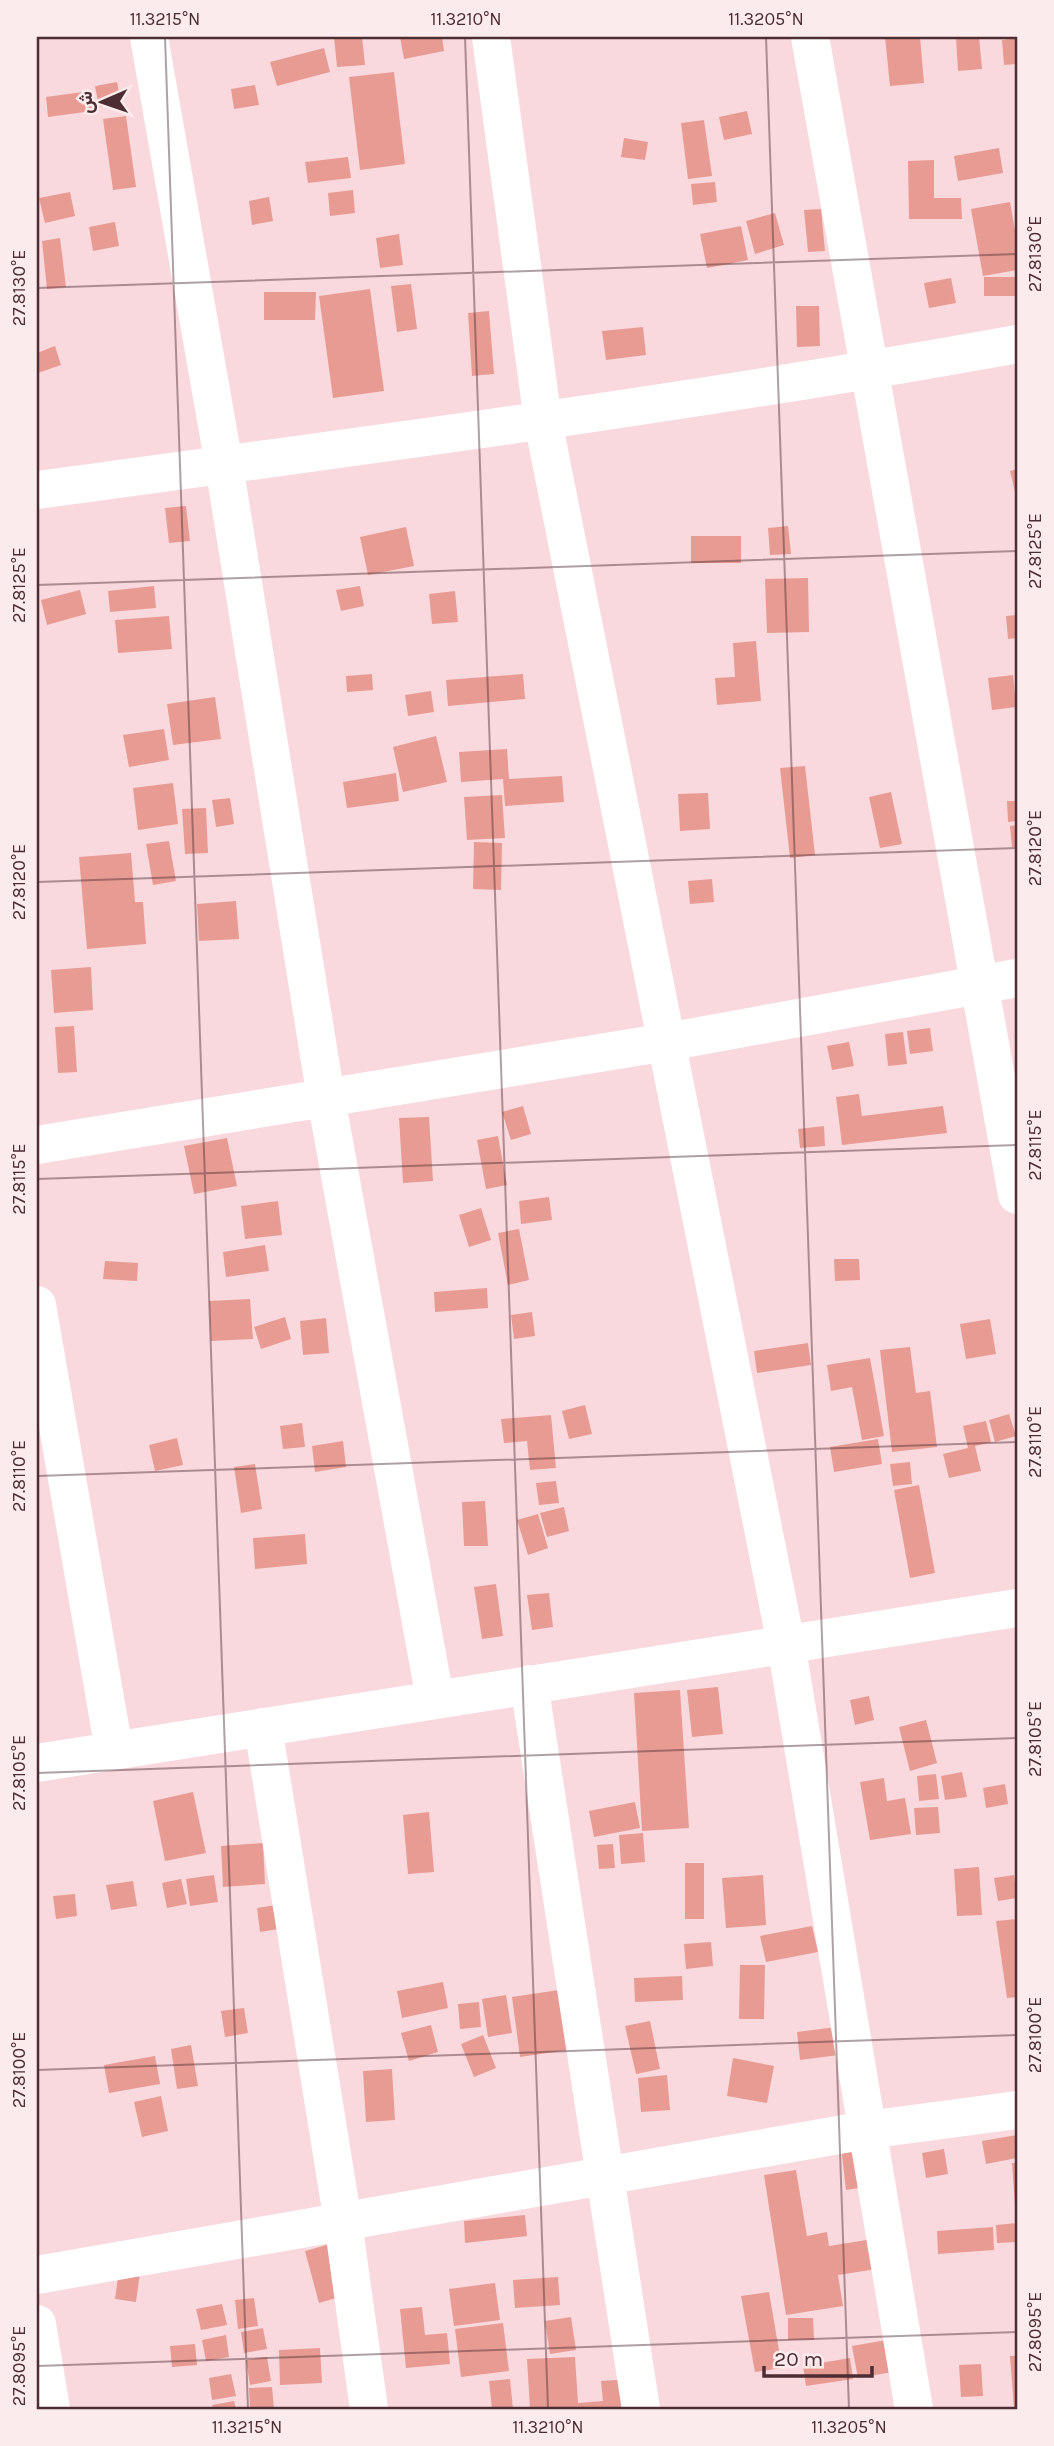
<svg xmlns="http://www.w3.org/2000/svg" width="1054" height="2446" viewBox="0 0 1054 2446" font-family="Karla,Vazirmatn,sans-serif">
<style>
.building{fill:#e89b92}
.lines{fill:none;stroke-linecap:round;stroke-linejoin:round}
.minor{stroke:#fff;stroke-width:38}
.ticks{fill:none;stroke:#4c2d33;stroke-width:2;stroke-opacity:0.45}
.neatline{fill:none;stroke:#4c2d33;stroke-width:2.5}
.ticks-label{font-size:18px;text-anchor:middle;fill:#4c2d33}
</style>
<rect width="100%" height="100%" fill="#fad9de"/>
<path class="building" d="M334 37H362L365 65 337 67Z
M400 37H442L444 51 404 59Z
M885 37H920L924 83 890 86Z
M956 37H979L982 69 958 71Z
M1017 38V64L1004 65 1002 40Z
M324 48 330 72 277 86 270 62Z
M394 72 405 164 360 170 349 77Z
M117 82 121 103 99 107 95 86Z
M255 85 259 105 234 109 231 89Z
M90 91 92 111 48 117 46 97Z
M747 111 752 134 724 140 719 117Z
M126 116 136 187 113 190 103 119Z
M704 120 712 176 688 179 681 123Z
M624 138 648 142 645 160 621 157Z
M999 148 1003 173 958 181 954 156Z
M348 157 351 178 308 183 305 162Z
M934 160V198H961L962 219H909L908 161Z
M715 182 717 202 693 205 691 184Z
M353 190 355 213 330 216 328 193Z
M70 192 75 216 45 223 39 198Z
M269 197 273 221 252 225 249 201Z
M1010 202 1017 242V270L983 276 971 209Z
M821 209 825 251 808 252 804 210Z
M775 213 784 245 755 254 746 221Z
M115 222 119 246 93 251 89 227Z
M741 226 748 260 707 268 700 234Z
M399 234 403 265 380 268 376 238Z
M60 238 66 287 47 289 42 241Z
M984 277H1017V296H984Z
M951 278 956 303 929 308 924 283Z
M411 284 417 329 397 332 391 286Z
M370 289 384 391 333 398 319 296Z
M264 292H316L315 320H264Z
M796 306H819L820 346 797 347Z
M489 311 494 374 472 376 468 313Z
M643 327 646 355 606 360 602 331Z
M55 346 61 365 38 373 37 353Z
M1017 469V496H1016L1010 471Z
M186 506 190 541 169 543 165 508Z
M788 526 791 554 770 555 768 528Z
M406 527 414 566 368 575 360 537Z
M691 536H741V563H691Z
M808 578 809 632 767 633 765 579Z
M154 586 156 608 110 612 108 591Z
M360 586 364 606 341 611 336 590Z
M80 590 86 614 47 625 41 600Z
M455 591 458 622 432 624 429 594Z
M1017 615V638L1008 639 1006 616Z
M169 616 172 649 118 653 115 620Z
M756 641 761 701 717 705 715 678 735 677 733 643Z
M372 674 373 690 347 692 346 676Z
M523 674 525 699 448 706 446 680Z
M1013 675 1016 707 992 710 988 678Z
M431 691 434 712 408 716 405 695Z
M215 697 221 739 173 745 167 704Z
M164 729 169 760 129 767 123 735Z
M436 736 447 782 403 792 393 747Z
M507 749 509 779 562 776 564 802 505 806 503 779 461 782 459 752Z
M805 766 815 855 790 858 780 768Z
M396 773 399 801 347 808 343 782Z
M173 783 178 824 138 830 133 788Z
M891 792 902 844 880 848 869 797Z
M708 793 710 829 680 831 678 794Z
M502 795 505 838 467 840 464 797Z
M230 798 234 824 216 827 212 800Z
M1007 801H1017V821L1008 822Z
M206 808 208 853 185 854 182 809Z
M1017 825V847H1012L1010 826Z
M169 841 176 881 153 885 146 844Z
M474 842 502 843 501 890 473 889Z
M131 853 135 902H143L146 944 87 949 79 857Z
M712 879 714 902 690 904 688 881Z
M236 901 239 939 199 941 197 904Z
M91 967 93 1010 54 1013 51 970Z
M74 1026 77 1072 58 1073 55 1027Z
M930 1028 933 1051 910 1054 907 1031Z
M903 1032 907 1064 888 1066 885 1034Z
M849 1042 854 1066 832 1070 827 1046Z
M859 1094 862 1116 943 1106 947 1133 842 1145 836 1097Z
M523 1106 531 1134 511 1140 502 1112Z
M429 1117 433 1181 403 1183 399 1118Z
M824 1126 825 1146 800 1148 798 1129Z
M498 1136 507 1185 486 1189 477 1140Z
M227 1138 237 1186 194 1194 184 1146Z
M549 1197 552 1220 521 1224 519 1201Z
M278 1201 282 1235 245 1239 241 1206Z
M481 1208 491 1240 469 1247 459 1215Z
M519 1229 529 1280 508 1285 498 1233Z
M265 1245 269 1271 226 1277 223 1252Z
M834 1259H859L860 1280 835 1281Z
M105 1261 138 1263 137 1281 103 1279Z
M487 1288 488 1308 435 1312 434 1292Z
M250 1299 253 1339 211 1341 209 1301Z
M532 1312 535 1336 514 1339 511 1315Z
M285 1317 291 1339 261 1349 254 1327Z
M326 1318 329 1353 303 1355 300 1321Z
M990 1319 996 1354 966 1359 960 1324Z
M808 1343 811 1365 757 1373 754 1351Z
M910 1347 916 1393 930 1391 937 1447 892 1452 880 1350Z
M870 1358 884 1436 862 1440 852 1387 831 1391 827 1365Z
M585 1405 592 1434 569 1439 562 1411Z
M1009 1414 1016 1436 995 1442 989 1420Z
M551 1415 556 1468 530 1470 527 1441 504 1443 501 1419Z
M986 1421 991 1442 975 1446 981 1471 949 1478 943 1454 968 1448 963 1426Z
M302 1423 305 1447 283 1449 280 1426Z
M177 1438 183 1465 155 1471 149 1445Z
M878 1439 882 1464 834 1472 830 1447Z
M343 1441 346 1467 315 1472 312 1446Z
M910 1462 912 1484 893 1486 890 1464Z
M255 1464 262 1509 241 1513 234 1467Z
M556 1481 559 1503 539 1505 536 1483Z
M919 1485 935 1573 910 1578 894 1490Z
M485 1501 488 1546H464L462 1502Z
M564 1507 569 1531 547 1537 540 1513Z
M538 1514 548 1548 528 1555 517 1520Z
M305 1534 307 1564 255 1569 253 1538Z
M496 1584 503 1636 482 1639 474 1587Z
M549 1593 553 1627 532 1630 527 1595Z
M718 1687 723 1734 692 1737 687 1690Z
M680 1690 689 1828 642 1831 634 1693Z
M869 1696 874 1720 855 1725 850 1700Z
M926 1720 937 1763 910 1771 899 1727Z
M962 1772 967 1797 945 1800 941 1776Z
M936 1774 939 1799 919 1801 917 1776Z
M884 1778 887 1801 905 1798 911 1834 870 1840 860 1782Z
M1005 1784 1008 1804 986 1808 983 1788Z
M193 1792 206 1853 165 1861 153 1801Z
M635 1802 640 1828 594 1837 589 1811Z
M938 1807 940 1833 916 1835 914 1808Z
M429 1812 434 1872 408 1874 403 1815Z
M643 1833 645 1862 621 1864 619 1835Z
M263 1843 265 1884 223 1887 221 1846Z
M613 1844 615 1868 599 1869 597 1845Z
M685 1863H704V1919H685Z
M979 1867 982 1915 957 1916 954 1869Z
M214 1875 218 1902 190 1906 186 1879Z
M763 1875 766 1925 726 1928 722 1878Z
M1014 1875 1017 1898 998 1901 994 1878Z
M181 1879 187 1904 167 1908 162 1883Z
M133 1881 137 1906 111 1910 106 1885Z
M75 1894 77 1916 56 1919 53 1896Z
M282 1904 285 1928 260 1932 257 1908Z
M1017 1919V1997L1007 1998 996 1921Z
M812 1926 818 1952 766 1962 760 1936Z
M711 1942 713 1966 686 1969 684 1944Z
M740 1965H765L764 2019H739Z
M682 1976 683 2000 635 2002 634 1978Z
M443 1982 448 2008 402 2018 397 1991Z
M559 1990 568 2050 520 2057 512 1997Z
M506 1995 512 2033 488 2037 482 1999Z
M479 2002 481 2027 460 2029 458 2004Z
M244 2008 248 2033 225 2037 221 2011Z
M650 2021 660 2069 636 2074 625 2026Z
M431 2025 438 2052 409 2061 401 2033Z
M836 2027 839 2055 800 2060 797 2032Z
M483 2035 496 2068 474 2077 461 2044Z
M191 2045 198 2086 177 2089 171 2049Z
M155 2056 160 2084 109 2093 104 2065Z
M733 2058 774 2066 767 2103 727 2096Z
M392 2069 395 2120 366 2122 363 2071Z
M667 2075 670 2110 641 2112 638 2078Z
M161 2096 168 2131 142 2137 134 2102Z
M1017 2135V2158L986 2164 982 2141Z
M865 2143 871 2186 846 2190 841 2146Z
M944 2149 948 2174 926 2178 922 2153Z
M1012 2163H1017V2206H1015Z
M796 2170 807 2236 827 2232 829 2246 879 2238 883 2268 838 2275 843 2306 786 2315 764 2175Z
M525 2215 527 2236 465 2243 464 2221Z
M1017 2223V2242L997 2243 996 2225Z
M993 2227 994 2250 938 2254 937 2231Z
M330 2244 343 2296 319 2303 305 2251Z
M119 2270 140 2273 136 2302 115 2299Z
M558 2277 560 2305 515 2308 513 2280Z
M495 2283 500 2320 454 2326 449 2289Z
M769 2292 782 2368 755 2372 741 2296Z
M254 2298 258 2326 238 2329 235 2300Z
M222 2304 227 2325 201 2330 196 2309Z
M422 2307 425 2335 447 2333 450 2364 406 2368 400 2309Z
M571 2317 576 2350 550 2354 545 2321Z
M788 2318H813L814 2340H788Z
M503 2323 509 2371 461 2377 455 2329Z
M263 2328 267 2349 244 2353 241 2332Z
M226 2335 229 2357 206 2361 202 2340Z
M898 2338 904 2370 858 2378 852 2346Z
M195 2344 197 2365 172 2367 170 2346Z
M320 2348 322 2383 280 2385 279 2350Z
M1010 2356H1017V2409H1014Z
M267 2357 271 2381 250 2385 246 2360Z
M575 2357 578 2403 603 2401 601 2381 630 2379 632 2409H530L527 2359Z
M850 2358 853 2379 806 2386 803 2366Z
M981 2364 983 2396 961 2397 959 2365Z
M231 2374 236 2396 212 2400 209 2378Z
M510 2379 513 2409H492L489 2381Z
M272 2387 274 2409H250L249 2388Z
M234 2401 236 2409H213L212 2405Z"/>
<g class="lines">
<path class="minor" d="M149 37 224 465 326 1098 435 1699
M491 37 543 421 786 1644 914 2409
M810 37 1017 1195
M37 490C364 446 692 403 1017 344
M37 1145 667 1042 1017 978
M37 1305 114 1750
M529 1684 641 2409
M263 1727 343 2222 369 2409
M37 1763 1017 1608
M37 2275 867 2130 1017 2110
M37 2324 51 2409"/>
</g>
<path class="ticks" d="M165 37 248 2409M465 37 548 2409M766 37 849 2409M37 288 1017 254M37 585 1017 551M37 882 1017 848M37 1179 1017 1145M37 1476 1017 1442M37 1773 1017 1738M37 2070 1017 2035M37 2366 1017 2332"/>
<rect width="1054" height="2446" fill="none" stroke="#fcebed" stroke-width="77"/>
<g transform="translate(102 102) rotate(268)" stroke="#fcebed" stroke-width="5" paint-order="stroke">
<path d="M0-5L12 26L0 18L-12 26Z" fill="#4c2d33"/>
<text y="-10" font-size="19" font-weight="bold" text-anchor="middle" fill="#4c2d33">ش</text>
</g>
<path d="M764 2366v10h108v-10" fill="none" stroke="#4c2d33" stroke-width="3.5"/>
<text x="774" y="2366" font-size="21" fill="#4c2d33" stroke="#fcebed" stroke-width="5" paint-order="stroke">20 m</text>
<rect x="38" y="38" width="978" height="2370" class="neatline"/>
<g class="ticks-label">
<text x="165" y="25">11.3215°N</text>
<text x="466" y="25">11.3210°N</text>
<text x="766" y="25">11.3205°N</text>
<text transform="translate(1035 254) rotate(-90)" y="6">27.8130°E</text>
<text transform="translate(19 288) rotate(-90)" y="6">27.8130°E</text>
<text transform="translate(1035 551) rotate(-90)" y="6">27.8125°E</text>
<text transform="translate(19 585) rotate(-90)" y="6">27.8125°E</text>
<text transform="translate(1035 848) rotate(-90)" y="6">27.8120°E</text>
<text transform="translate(19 882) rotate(-90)" y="6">27.8120°E</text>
<text transform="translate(1035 1145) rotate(-90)" y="6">27.8115°E</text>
<text transform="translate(19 1179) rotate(-90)" y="6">27.8115°E</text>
<text transform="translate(1035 1442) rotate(-90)" y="6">27.8110°E</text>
<text transform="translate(19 1476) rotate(-90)" y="6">27.8110°E</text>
<text transform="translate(1035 1739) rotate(-90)" y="6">27.8105°E</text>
<text transform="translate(19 1773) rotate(-90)" y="6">27.8105°E</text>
<text transform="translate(1035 2035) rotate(-90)" y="6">27.8100°E</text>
<text transform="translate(19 2070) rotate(-90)" y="6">27.8100°E</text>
<text transform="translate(1035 2332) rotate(-90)" y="6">27.8095°E</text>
<text transform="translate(19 2366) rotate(-90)" y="6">27.8095°E</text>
<text x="247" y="2433">11.3215°N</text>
<text x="548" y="2433">11.3210°N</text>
<text x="849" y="2433">11.3205°N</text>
</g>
</svg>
